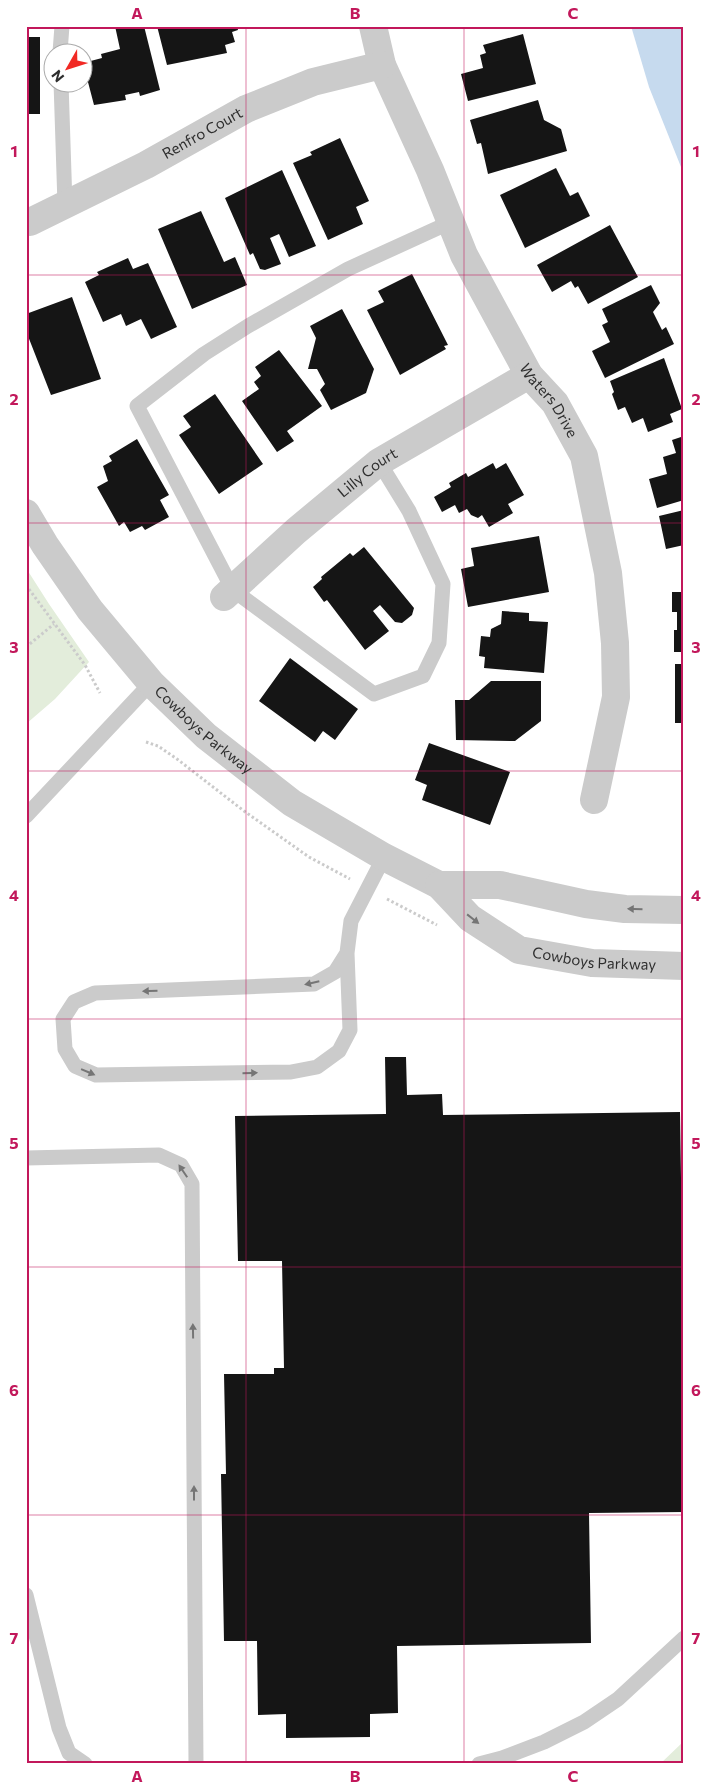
<svg xmlns="http://www.w3.org/2000/svg" width="710" height="1790" viewBox="0 0 710 1790" font-family="Commissioner,sans-serif">
<style>
.green{fill:#e3eddb}
.water{fill:#c6daee}
.building{fill:#151515}
.lines{fill:none;stroke-linecap:round;stroke-linejoin:round}
.path{stroke:#cbcbcb;stroke-width:3;stroke-dasharray:2.5 2.5;stroke-linecap:butt}
.service{stroke:#cbcbcb;stroke-width:15}
.minor{stroke:#cbcbcb;stroke-width:28}
.tertiary{stroke:#cbcbcb;stroke-width:28}
.oneway{fill:#757575}
.grid{fill:none;stroke:#c2185b;stroke-width:1;stroke-opacity:0.55}
.labels{text-anchor:middle;stroke-width:5;stroke-linejoin:round;paint-order:stroke}
.street-label{font-size:15px;fill:#2e2e2e;stroke:#fff}
.neatline{fill:none;stroke:#c2185b;stroke-width:2}
.grid-label{font-size:16px;text-anchor:middle;font-weight:bold;fill:#c2185b}
</style>
<rect width="100%" height="100%" fill="#fff"/>
<path class="green" d="M26 568 49 604 89 662 55 699 26 724Z
M684 1741V1764H660Z"/>
<path class="water" d="M631 26H684V171L681 167 649 87Z"/>
<path class="building" d="M115 26H144L160 90 140 96 139 92 125 95 126 100 94 105 83 63 102 58 101 54 120 49Z
M157 26H237L238 30 232 32 235 42 225 45 227 53 167 65Z
M523 34 536 84 468 101 461 74 483 68 480 55 486 53 483 45Z
M26 37H40V114H26Z
M538 100 544 120 561 129 567 151 488 174 481 143 477 144 470 120Z
M340 138 369 201 356 207 363 224 328 240 293 163 312 155 310 152Z
M556 168 570 196 578 192 590 216 525 248 500 195Z
M282 170 316 246 289 257 279 234 270 238 281 264 265 270 260 269 253 253 250 255 225 198Z
M201 211 224 262 235 257 247 285 192 309 158 229Z
M610 225 638 277 588 304 578 286 575 288 571 281 552 292 537 265Z
M128 258 133 269 148 263 177 327 151 339 141 319 126 326 121 314 103 322 85 282 99 275 97 272Z
M412 274 448 345 444 346 446 349 400 375 367 310 384 302 378 291Z
M651 285 660 303 653 312 662 330 666 327 674 344 605 378 592 351 610 342 602 325 608 322 602 309Z
M72 297 101 379 51 395 26 331V314Z
M342 309 374 369 366 393 331 410 320 390 325 384 317 369H308L316 338 310 326Z
M279 350 322 406 287 431 294 441 277 452 242 401 259 389 254 382 261 376 255 367Z
M664 358 682 409 670 414 673 422 648 432 643 418 632 423 625 407 618 410 612 394 614 392 610 381Z
M215 394 263 464 219 494 179 435 191 427 183 416Z
M684 436V500L657 508 649 479 667 474 663 457 676 453 672 440Z
M137 439 169 495 160 500 169 517 145 530 142 526 130 532 124 522 119 526 97 487 108 481 103 466 112 461 109 456Z
M493 463 496 469 506 463 524 495 508 504 513 513 489 527 482 515 478 518 471 515 467 509 459 513 455 505 442 512 434 497 451 487 449 483 466 473 468 477Z
M684 510V545L666 549 659 516Z
M539 536 549 592 468 607 461 569 474 566 471 548Z
M364 547 414 608 412 615 402 623 395 622 380 605 373 611 389 631 365 650 327 600 324 602 313 587 322 579 321 577 350 553 353 556Z
M672 592H684V652H674V630H677V612H672Z
M502 611 529 613V621L548 622 544 673 484 668 485 657 479 656 481 636 490 637 491 629 501 624Z
M290 658 358 709 335 740 323 731 315 742 259 701Z
M675 664H684V723H675Z
M491 681H541V721L515 741 456 740 455 700H469Z
M429 743 510 772 490 825 422 800 427 785 415 780Z
M385 1057H406L407 1095 442 1094 443 1115 680 1112 681 1178H684V1512L589 1513 591 1643 397 1646 398 1713 370 1714V1737L286 1738V1714L258 1715 257 1641H224L221 1474H226L224 1374H274V1368H284L282 1261H238L235 1116 386 1114Z"/>
<g class="lines">
<path class="path" d="M26 585 85 665 100 693
M26 647 54 624
M146 742 158 746 177 759 244 811 309 857 350 879
M387 899 437 925"/>
<path class="service" d="M60 52 62 26
M61 82 65 205
M379 462 409 511 443 584 439 643 423 676 374 694 233 590 137 406 204 354 248 326 348 269 451 222
M26 816 151 683
M347 953 335 972 314 984 95 993 74 1002 63 1019 65 1049 75 1066 96 1075 291 1072 317 1067 339 1051 350 1030 347 953 351 921 384 857
M26 1158 159 1155 181 1165 192 1184 196 1764
M26 1595 59 1728 69 1753 85 1764
M479 1764 502 1758 544 1742 584 1722 618 1699 684 1638"/>
<g class="minor">
<path id="s1" d="M373 26 382 65 430 170 464 255 529 375 555 403 584 456 608 573 615 643 616 697 594 800"/>
<path id="s2" d="M30 222 146 165 246 109 313 82 382 65"/>
<path id="s3" d="M224 597 296 531 379 462 529 375"/>
</g>
<g class="tertiary">
<path id="s4" d="M26 513 45 545 90 610 151 683 206 736 292 803 384 857 439 885 470 918 519 950 592 963 684 966"/>
<path d="M439 885H500L586 904 625 909 684 910"/>
</g>
</g>
<defs><path id="oneway-solid" d="M-6-.8H1V-3.2L6.5 0L1 3.2V.8H-6Z" transform="scale(1.25)"/></defs>
<g class="oneway">
<use href="#oneway-solid" transform="translate(635 909) rotate(-179)"/>
<use href="#oneway-solid" transform="translate(473 919) rotate(38)"/>
<use href="#oneway-solid" transform="translate(312 983) rotate(167)"/>
<use href="#oneway-solid" transform="translate(150 991) rotate(178)"/>
<use href="#oneway-solid" transform="translate(88 1072) rotate(23)"/>
<use href="#oneway-solid" transform="translate(250 1073) rotate(-1)"/>
<use href="#oneway-solid" transform="translate(183 1171) rotate(-124)"/>
<use href="#oneway-solid" transform="translate(193 1331) rotate(-91)"/>
<use href="#oneway-solid" transform="translate(194 1493) rotate(-90)"/>
</g>
<path class="grid" d="M246 26V1764M464 26V1764M26 275H684M26 523H684M26 771H684M26 1019H684M26 1267H684M26 1515H684"/>
<g class="labels">
<g class="street-label">
<text dy="5" stroke="none"><textPath href="#s2" startOffset="194">Renfro Court</textPath></text>
<text dy="5" stroke="none"><textPath href="#s1" startOffset="416">Waters Drive</textPath></text>
<text dy="5" stroke="none"><textPath href="#s3" startOffset="190">Lilly Court</textPath></text>
<text dy="5" stroke="none"><textPath href="#s4" startOffset="282">Cowboys Parkway</textPath></text>
<text dy="5" stroke="none"><textPath href="#s4" startOffset="745">Cowboys Parkway</textPath></text>
</g>
</g>
<rect width="710" height="1790" fill="none" stroke="#ffffff" stroke-width="55"/>
<g transform="translate(68 68) rotate(231)"><circle r="24" fill="#ffffff" stroke="#ababab"/>
<path d="M0-4L9 19L0 12L-9 19Z" fill="#f12924"/>
<text y="-8" font-size="14" font-weight="bold" text-anchor="middle" fill="#2e2e2e">N</text>
</g>
<rect x="28" y="28" width="654" height="1734" class="neatline"/>
<g class="grid-label">
<text x="137" y="19">A</text>
<text x="355" y="19">B</text>
<text x="573" y="19">C</text>
<text x="14" y="157">1</text>
<text x="696" y="157">1</text>
<text x="14" y="405">2</text>
<text x="696" y="405">2</text>
<text x="14" y="653">3</text>
<text x="696" y="653">3</text>
<text x="14" y="901">4</text>
<text x="696" y="901">4</text>
<text x="14" y="1149">5</text>
<text x="696" y="1149">5</text>
<text x="14" y="1396">6</text>
<text x="696" y="1396">6</text>
<text x="14" y="1644">7</text>
<text x="696" y="1644">7</text>
<text x="137" y="1782">A</text>
<text x="355" y="1782">B</text>
<text x="573" y="1782">C</text>
</g>
</svg>
